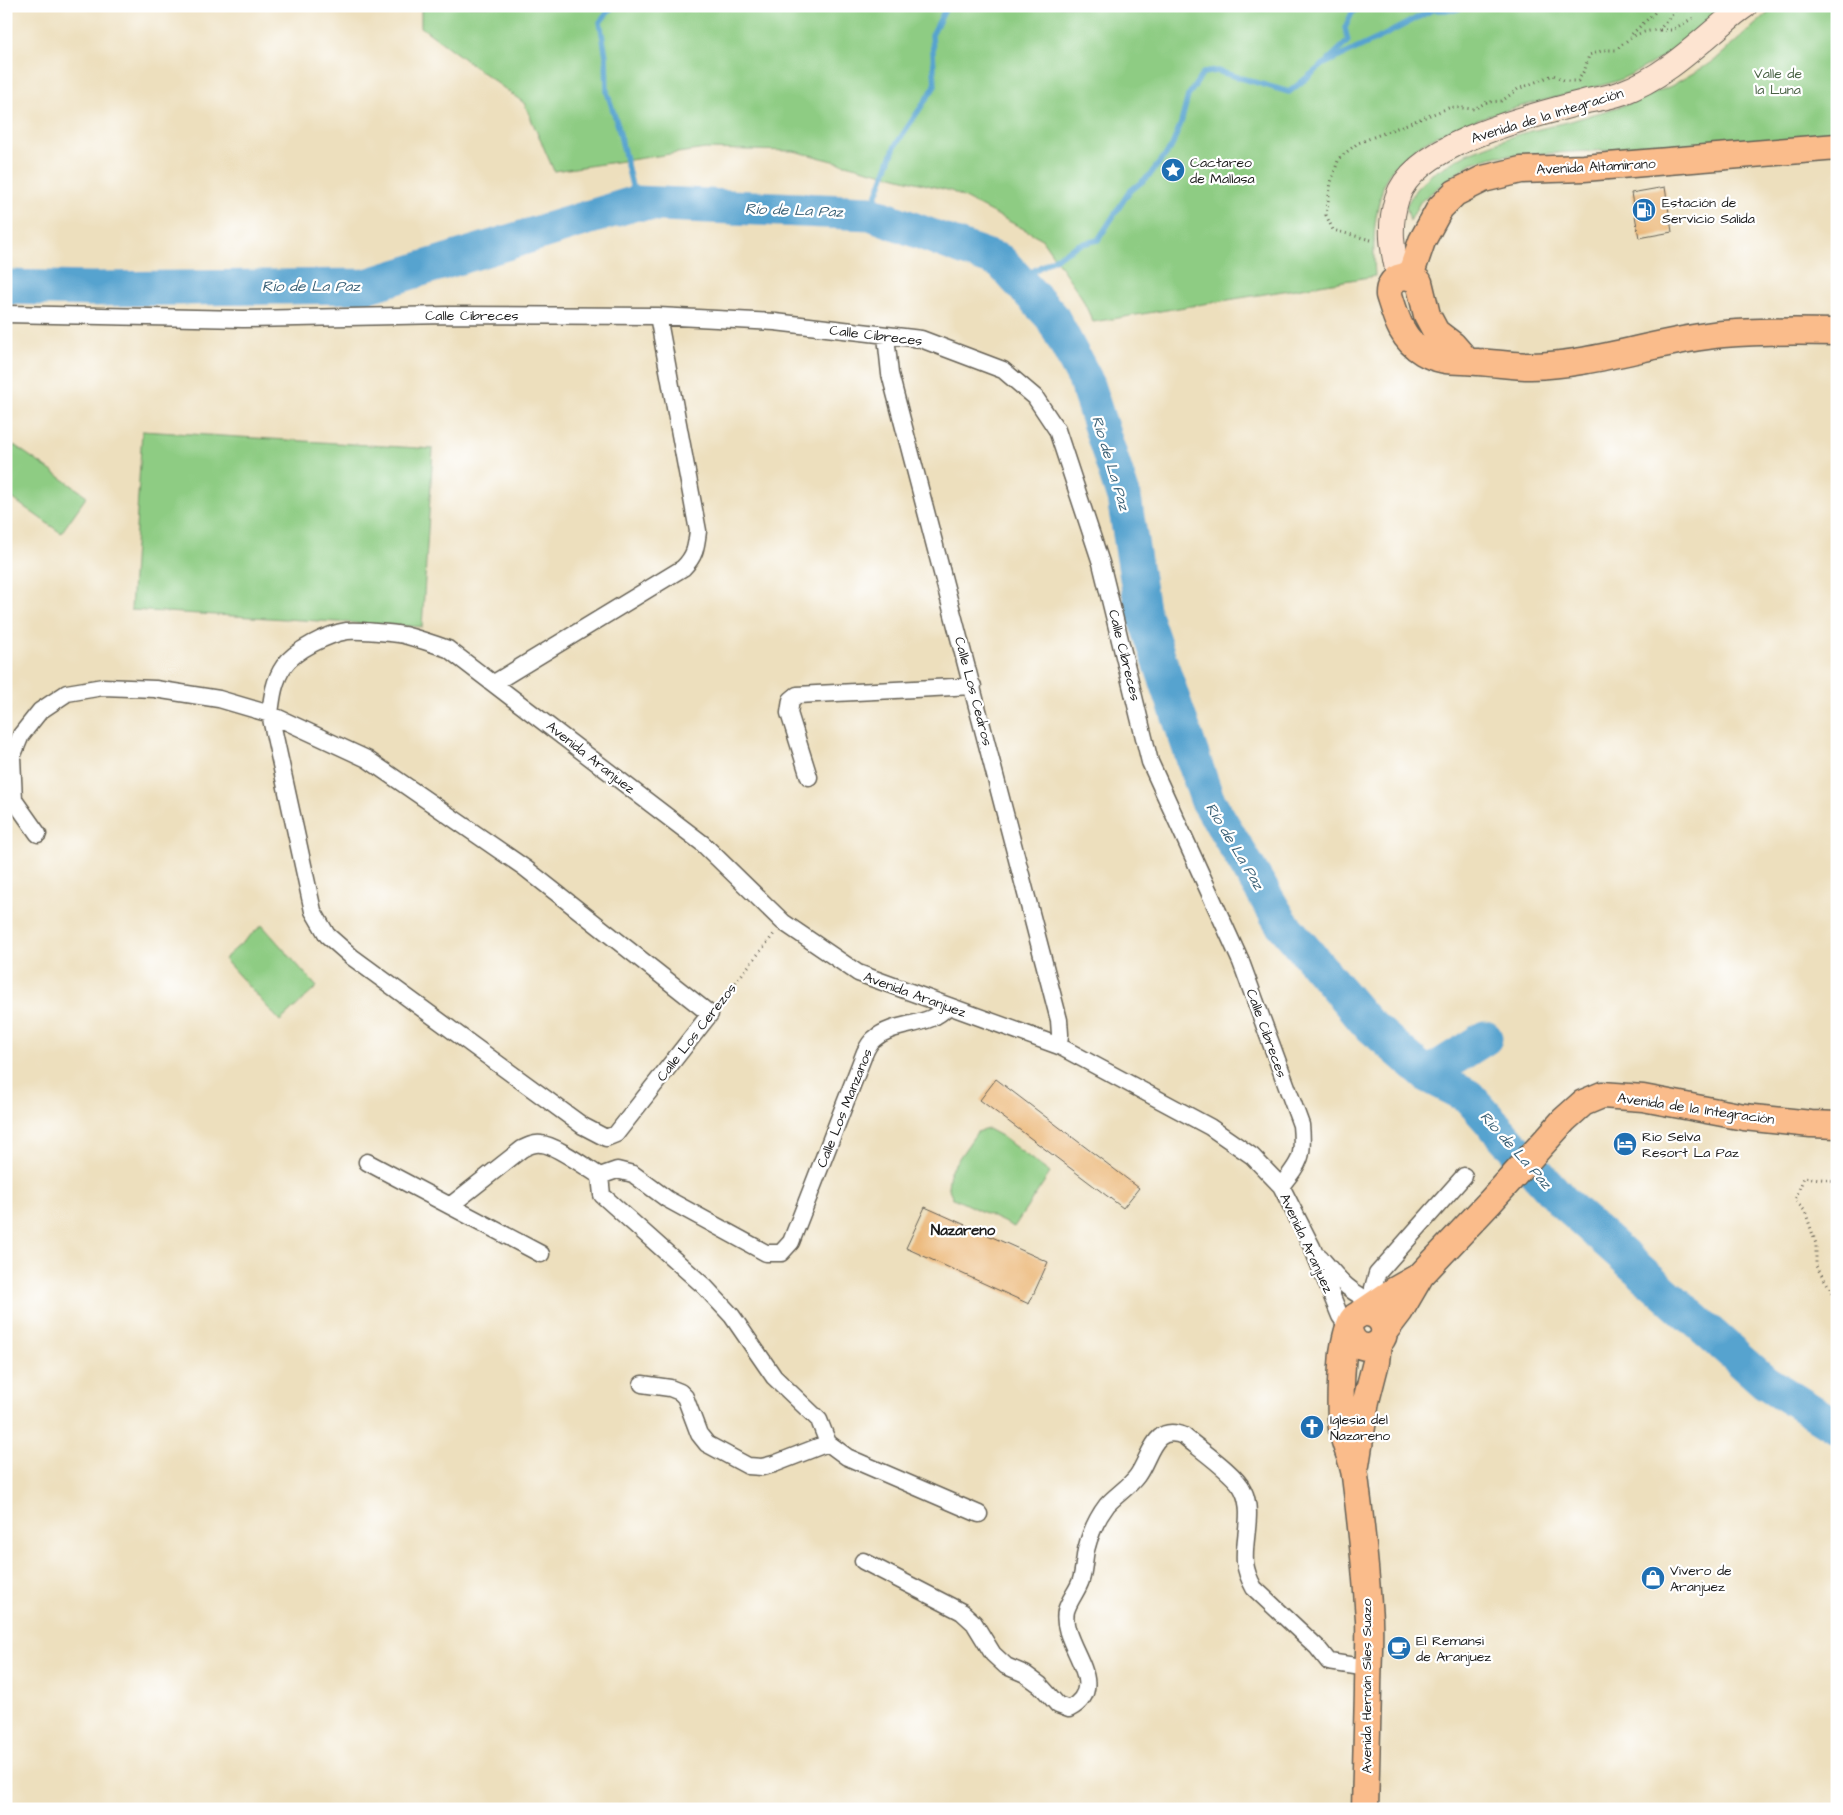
<svg xmlns="http://www.w3.org/2000/svg" width="1843" height="1815" viewBox="0 0 1843 1815" font-family="'Architects Daughter',sans-serif">
<style>
.green{fill:#8ecc83;stroke:#557450}
.lines{fill:none;stroke-linecap:round;stroke-linejoin:round}
.stream{stroke:#56a3cf;stroke-width:5.5}
.river{stroke:#56a3cf;stroke-width:35}
.building{fill:#ecba7d}
.street-casing{stroke:#656054;stroke-width:19}
.secondary-casing{stroke:#656054;stroke-width:26}
.primary-casing{stroke:#656054;stroke-width:29}
.path{stroke:#656054;stroke-width:3;stroke-dasharray:1 4;stroke-linecap:butt}
.street{stroke:#fff;stroke-width:16}
.secondary{stroke:#fde4d1;stroke-width:24}
.primary{stroke:#fabc8b;stroke-width:26}
.labels{text-anchor:middle;stroke-width:4.5;stroke-linejoin:round;paint-order:stroke}
.park-label{font-size:14px;fill:#4a6245;stroke:#fff}
.street-label{font-size:14px;fill:#1c1c1c;stroke:#fff}
.poi-label{font-size:14px;fill:#1c1c1c;stroke:#fff;text-anchor:start}
.water-label{font-size:15px;font-style:italic;fill:#396076;stroke:#fff}
.neighbourhood-label{font-size:15px;font-weight:bold;fill:#1c1c1c;stroke:#fff}
</style>
<rect width="100%" height="100%" fill="#fff"/>
<filter id="ink" filterUnits="userSpaceOnUse"><feTurbulence type="fractalNoise" baseFrequency=".02" numOctaves="2"/><feDisplacementMap in="SourceGraphic" scale="10" xChannelSelector="R" yChannelSelector="G"/><feConvolveMatrix kernelMatrix="1 2 1 2 8 2 1 2 1" color-interpolation-filters="sRGB"/></filter>
<filter id="wash" filterUnits="userSpaceOnUse"><feTurbulence type="fractalNoise" baseFrequency=".0096" numOctaves="4" result="noise"/><feDisplacementMap in="SourceGraphic" scale="20" xChannelSelector="R" yChannelSelector="G"/><feGaussianBlur stdDeviation="1.12" result="paint"/><feColorMatrix in="noise" values="0 0 0 0 0 0 0 0 0 0 0 0 0 0 0 0 0 1.4 0 .05"/><feComposite in="paint" operator="in"/></filter>
<g filter="url(#wash)">
<rect width="100%" height="100%" fill="#eddfbd"/>
<path class="green" d="M421 6H1731C1696 36 1660 62 1617 81 1608 84 1598 86 1588 89 1530 106 1417 123 1386 179 1383 185 1382 192 1380 198 1373 224 1373 249 1375 276L1093 322 1081 296 1041 238 951 191 794 151 705 149 554 171 524 103 421 27Z
M1776 6H1837V136L1761 142 1498 156 1471 163 1441 185 1420 202 1410 221 1406 206 1416 189 1432 174 1466 154 1516 135 1571 121 1628 104 1671 86 1714 61Z
M142 431 433 449 422 627 131 610Z
M14 445 87 496 61 533 6 494V456Z
M262 925 317 987 280 1021 224 959Z
M988 1129 1001 1136 1050 1173 1014 1227 953 1198 948 1187 950 1171 977 1132Z"/>
<g class="lines">
<path class="stream" d="M613 6 600 22 606 56 607 92 618 126 636 203
M1329 59 1348 41 1345 28 1352 13 1359 6
M870 213 895 146 935 86 932 35 947 6
M1018 280 1078 245 1098 240 1129 192 1149 176 1171 148 1181 123 1188 96 1203 73 1217 71 1289 92 1324 64 1383 36 1432 10H1454L1464 7 1476 8V6"/>
<path class="river" d="M6 287 91 289 366 286 636 203 870 213 960 247 1000 261 1052 317 1085 379 1124 498 1142 609 1207 799 1281 922 1366 1022 1427 1075 1468 1096 1563 1202 1765 1382 1837 1427
M1427 1075 1485 1038"/>
</g>
<g id="blocks">
<path class="building" d="M1665 187 1672 232 1639 238 1631 193Z
M996 1079 1139 1188 1123 1208 980 1100Z
M925 1207 1048 1262 1029 1304 906 1248Z"/>
</g>
</g>
<g filter="url(#ink)">
<use href="#blocks" fill-opacity="0" stroke="#656054" stroke-width="1"/>
<g class="lines">
<g class="street-casing">
<path id="street" d="M6 314 243 319 447 315 658 316 775 322 921 339 1003 370 1035 397 1057 430 1101 563 1150 762 1241 962 1301 1125C1304 1157 1301 1161 1281 1186
M886 336 890 374 1059 1020 1060 1034 1059 1046
M494 683 683 568C695 556 696 548 698 531L658 316
M809 777 789 713 791 700 797 695 973 686
M38 834 14 800 12 757 21 735 40 711 67 693 103 687 155 689 219 699 270 714 367 759 525 868 710 1014 616 1134 606 1138 583 1126 352 957 327 935 313 911 270 714C272 697 274 680 284 666 295 650 328 634 347 631 357 630 394 633 404 635 419 639 434 644 448 649L702 843 783 922 858 973 1059 1046 1210 1127 1252 1156 1281 1186 1312 1247 1340 1316 1349 1329
M948 1006C928 1029 896 1020 874 1039 870 1042 867 1048 865 1052L791 1242 781 1253H766L667 1199 633 1174 617 1170 600 1176 602 1195 705 1287 732 1316 774 1377 819 1420 828 1443 847 1457 979 1514
M367 1162 541 1254
M451 1205 522 1149C528 1146 534 1143 541 1144 554 1144 587 1168 600 1176
M1320 1257C1336 1276 1351 1296 1376 1302L1373 1288 1377 1274 1464 1176
M642 1384 670 1388 680 1392 685 1397 699 1434 707 1444 748 1466 762 1467 774 1464 828 1443
M863 1561 962 1612 974 1623 993 1654 1006 1666 1025 1674 1040 1685 1058 1705 1069 1709C1113 1685 1059 1645 1066 1611 1069 1600 1078 1590 1081 1580 1084 1570 1084 1560 1086 1550 1090 1534 1097 1518 1107 1505 1116 1495 1129 1487 1137 1476 1151 1457 1153 1423 1184 1436 1199 1449 1236 1474 1243 1490 1254 1512 1243 1539 1245 1562 1246 1572 1249 1579 1254 1588L1317 1647 1329 1662 1368 1668"/>
</g>
<g class="secondary-casing">
<path id="secondary" d="M1399 277C1392 249 1388 227 1397 198 1415 142 1536 115 1587 101 1598 99 1610 97 1621 93 1657 80 1686 55 1715 30 1725 22 1734 13 1745 6"/>
</g>
<g class="primary-casing">
<path id="primary" d="M1410 276 1422 241 1440 208 1455 193 1483 179 1521 170 1584 168 1837 147
M1467 361 1453 345 1436 332 1427 315 1419 282C1406 271 1388 277 1389 295 1396 317 1401 339 1423 352 1442 363 1457 360 1478 362 1495 363 1514 366 1531 366 1596 365 1658 340 1723 334 1760 331 1799 331 1837 332
M1357 1316 1395 1290 1418 1277
M1349 1329C1353 1356 1387 1350 1384 1328 1381 1312 1361 1308 1352 1320 1348 1327 1344 1345 1343 1353 1341 1376 1339 1405 1342 1429 1344 1445 1353 1460 1355 1476 1361 1523 1366 1572 1369 1619 1370 1643 1368 1668 1368 1691 1367 1730 1366 1770 1365 1809
M1384 1332 1400 1311 1421 1275 1490 1202 1564 1120 1583 1103 1602 1095 1643 1098 1744 1117 1811 1124 1837 1125
M1356 1465 1366 1401 1376 1362 1378 1343"/>
</g>
<path class="path" d="M1660 30H1672L1695 17
M1632 34 1654 13 1658 6
M1371 240 1333 230 1326 215 1331 182 1339 158 1358 143 1451 107 1474 109 1487 102 1502 101 1518 89 1553 75 1566 81H1578L1585 69 1589 55 1604 50H1616C1631 36 1639 31 1659 30L1679 6
M720 1002 774 934
M1837 1181 1804 1177 1795 1200 1805 1211 1816 1244V1266L1837 1299"/>
<use href="#street" class="street"/>
<use href="#secondary" class="secondary"/>
<use href="#primary" class="primary"/>
</g>
</g>
<defs>
<g id="sight-disc" transform="scale(1.25)"><circle r="9.5" fill="#1f6fb2" stroke="#fff"/><path d="M0-6L1.8-2.2L6-1.7L2.9 1.2L3.7 5.4L0 3.3L-3.7 5.4L-2.9 1.2L-6-1.7L-1.8-2.2Z" fill="#fff"/></g>
<g id="fuel-disc" transform="scale(1.25)"><circle r="9.5" fill="#1f6fb2" stroke="#fff"/><path d="M-5.5-6h7V0h2V4h1.3V-2.5L3-4.5l.8-.8L6-3V5H2.5V1h-1V6h-7ZM-4.2-4.7v3.2H.2V-4.7Z" fill="#fff"/></g>
<g id="hotel-disc" transform="scale(1.25)"><circle r="9.5" fill="#1f6fb2" stroke="#fff"/><path d="M-6-4.5h1.5V1H6V5H4.5V3h-9V5H-6ZM-4 0a1.8 1.8 0 1 1 3.6 0ZM.5 0V-2.5h3Q6-2.5 6 0Z" fill="#fff"/></g>
<g id="church-disc" transform="scale(1.25)"><circle r="9.5" fill="#1f6fb2" stroke="#fff"/><path d="M-1.2-6h2.4v3.5h3.3v2.4h-3.3V6h-2.4V-.1h-3.3v-2.4h3.3Z" fill="#fff"/></g>
<g id="shop-disc" transform="scale(1.25)"><circle r="9.5" fill="#1f6fb2" stroke="#fff"/><path d="M-5-2.5h2.3a2.7 3.5 0 0 1 5.4 0H5L5.5 6h-11ZM-1.5-2.5h3a1.5 2.3 0 0 0-3 0Z" fill="#fff"/></g>
<g id="cafe-disc" transform="scale(1.25)"><circle r="9.5" fill="#1f6fb2" stroke="#fff"/><path d="M-5.5-4.5H6V0H3Q3 3.5 0 3.5H-2.5Q-5.5 3.5-5.5 0ZM3-3.2v2h1.7v-2ZM-6 4.5H4V6H-6Z" fill="#fff"/></g>
</defs>
<g fill-rule="evenodd">
<use href="#sight-disc" x="1173" y="170"/>
<use href="#fuel-disc" x="1644" y="210"/>
<use href="#hotel-disc" x="1625" y="1144"/>
<use href="#church-disc" x="1312" y="1427"/>
<use href="#shop-disc" x="1653" y="1578"/>
<use href="#cafe-disc" x="1399" y="1648"/>
</g>
<g class="labels">
<g class="park-label">
<text x="1778" y="78">Valle de<tspan x="1778" dy="16">la Luna</tspan></text>
</g>
<g class="street-label">
<text transform="translate(1547 115) rotate(-17)" y="5">Avenida de la Integración</text>
<text transform="translate(1596 166) rotate(-3)" y="5">Avenida Altamirano</text>
<text x="472" y="320">Calle Cibreces</text>
<text transform="translate(876 335) rotate(7)" y="5">Calle Cibreces</text>
<text transform="translate(1125 655) rotate(76)" y="5">Calle Cibreces</text>
<text transform="translate(974 691) rotate(75)" y="5">Calle Los Cedros</text>
<text transform="translate(591 757) rotate(38)" y="5">Avenida Aranjuez</text>
<text transform="translate(915 994) rotate(20)" y="5">Avenida Aranjuez</text>
<text transform="translate(696 1032) rotate(-52)" y="5">Calle Los Cerezos</text>
<text transform="translate(1267 1033) rotate(70)" y="5">Calle Cibreces</text>
<text transform="translate(844 1108) rotate(-68)" y="5">Calle Los Manzanos</text>
<text transform="translate(1696 1108) rotate(8)" y="5">Avenida de la Integración</text>
<text transform="translate(1307 1243) rotate(65)" y="5">Avenida Aranjuez</text>
<text transform="translate(1366 1686) rotate(-90)" y="5">Avenida Hernán Siles Suazo</text>
</g>
<g class="poi-label">
<text x="1190" y="167">Cactareo<tspan x="1190" dy="16">de Mallasa</tspan></text>
<text x="1662" y="207">Estación de<tspan x="1662" dy="16">Servicio Salida</tspan></text>
<text x="1642" y="1141">Rio Selva<tspan x="1642" dy="16">Resort La Paz</tspan></text>
<text x="1330" y="1424">Iglesia del<tspan x="1330" dy="16">Nazareno</tspan></text>
<text x="1670" y="1575">Vivero de<tspan x="1670" dy="16">Aranjuez</tspan></text>
<text x="1416" y="1645">El Remansi<tspan x="1416" dy="16">de Aranjuez</tspan></text>
</g>
<g class="water-label">
<text transform="translate(794 210) rotate(2)" y="5">Río de La Paz</text>
<text x="311" y="291">Río de La Paz</text>
<text transform="translate(1111 463) rotate(73)" y="5">Río de La Paz</text>
<text transform="translate(1235 846) rotate(59)" y="5">Río de La Paz</text>
<text transform="translate(1516 1150) rotate(48)" y="5">Río de La Paz</text>
</g>
<g class="neighbourhood-label">
<text x="963" y="1235">Nazareno</text>
</g>
</g>
<rect width="1843" height="1815" fill="none" stroke="#fff" stroke-width="25"/>
</svg>
